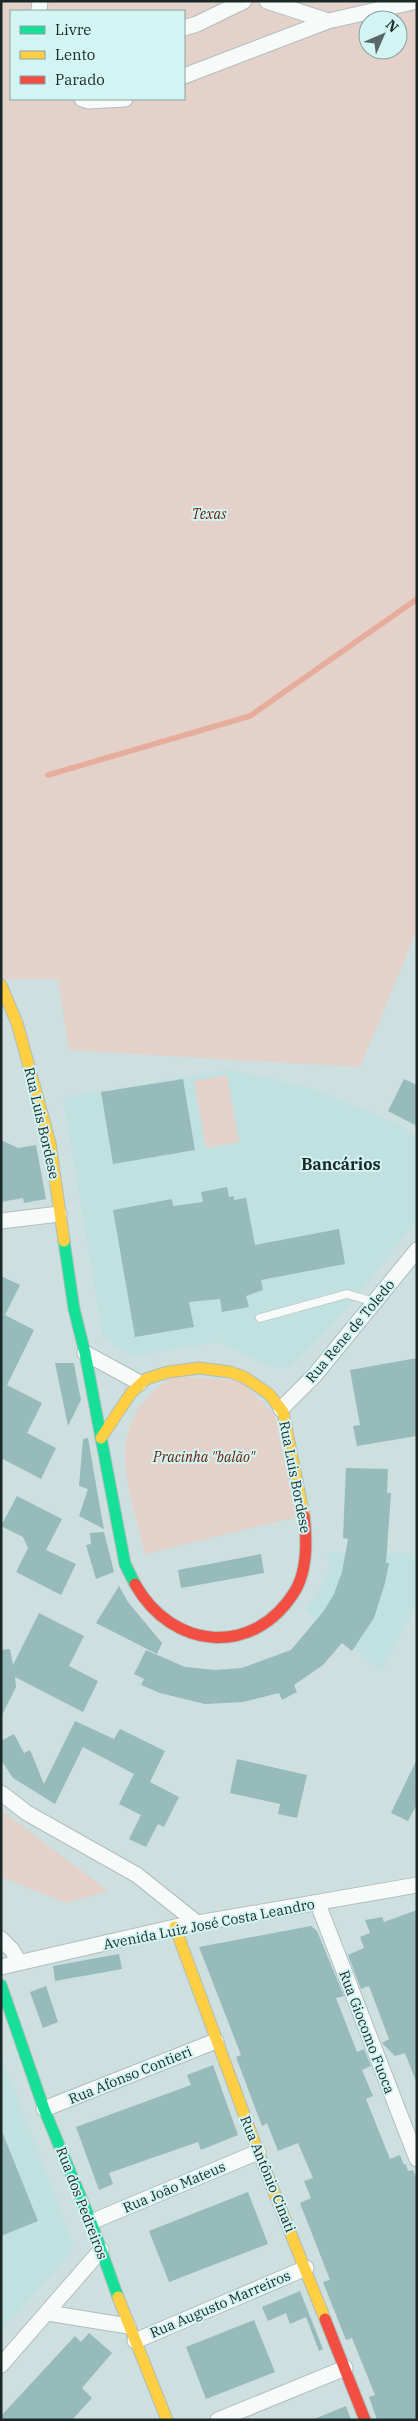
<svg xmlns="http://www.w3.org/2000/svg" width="418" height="2421" viewBox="0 0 418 2421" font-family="'IBM Plex Serif',serif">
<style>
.built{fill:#c0e1e0}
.green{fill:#e3d1ca;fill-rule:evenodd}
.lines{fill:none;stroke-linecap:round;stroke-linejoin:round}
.stream{stroke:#e7ad9c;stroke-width:5.5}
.building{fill:#97baba}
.lane-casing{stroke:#afbdbd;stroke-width:9}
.street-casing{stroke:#afbdbd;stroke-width:17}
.fast-casing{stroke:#afbdbd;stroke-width:13}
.slow-casing{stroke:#afbdbd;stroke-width:13}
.jam-casing{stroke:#afbdbd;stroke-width:13}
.lane{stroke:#f8fafa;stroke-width:8}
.street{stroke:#f8fafa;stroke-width:15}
.fast{stroke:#16e098;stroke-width:11}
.slow{stroke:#ffcf43;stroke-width:11}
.jam{stroke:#f24e42;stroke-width:11}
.labels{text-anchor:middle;stroke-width:4;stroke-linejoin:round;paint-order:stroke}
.park-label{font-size:14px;font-style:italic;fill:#6a1a03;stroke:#d2f4f3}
.street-label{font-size:14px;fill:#1a2827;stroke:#d2f4f3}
.quarter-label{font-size:16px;font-weight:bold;fill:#1a2827;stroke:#d2f4f3}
</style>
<rect width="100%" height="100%" fill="#cddfdf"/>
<path class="built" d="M229 1070 309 1087 403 1126 417 1139V1222L334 1323 290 1368 268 1366 220 1342 128 1357 127 1353 103 1337 63 1097Z
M327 1552 417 1553V1605L381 1671 305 1610 322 1585 329 1568Z
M1 2055 72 2240 73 2250 1 2332Z"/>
<path class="green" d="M1 1H417V930L360 1067 69 1050 58 979H1ZM11 11H184V99H11ZM368 20H398V50H368Z
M227 1075 239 1142 206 1148 194 1081Z
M173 1376 241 1381 275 1415 296 1517 145 1554C129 1483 99 1426 173 1376Z
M1 1810 108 1891 66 1903 1 1877Z"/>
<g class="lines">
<path class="stream" d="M48 775 250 716 417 599"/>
</g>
<path class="building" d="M183 1079 195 1150 113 1164 101 1092Z
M404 1079 417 1085V1126L388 1111Z
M1 1140 18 1148 36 1145 46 1199 24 1203 23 1198 1 1202Z
M227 1187 229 1197 234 1196V1200L246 1198 255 1245 339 1229 345 1264 261 1280 263 1290 246 1296 249 1307 222 1312 220 1299 189 1302 194 1327 135 1337 113 1210 172 1199 173 1206 203 1202 201 1192Z
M1 1276 20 1285 5 1315 34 1330 7 1385 42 1403 27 1433 56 1448 41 1479 1 1458Z
M417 1358V1436L357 1446 353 1426 360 1425 350 1370Z
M55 1363H74L76 1375 81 1400 68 1426Z
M88 1438 99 1502 104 1529 79 1516 88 1489 79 1486 83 1439Z
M346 1468 388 1469 387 1493H391L386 1563H389L385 1583 374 1618 352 1651 342 1643 323 1665 294 1685 297 1692 282 1700 279 1693 243 1702 205 1704 160 1693 141 1685 144 1679 134 1674 146 1650 185 1667 215 1670 242 1668 291 1650 323 1612 334 1594 342 1572 348 1539 343 1538Z
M17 1496 62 1519 46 1550 76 1564 61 1595 16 1572 28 1548 23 1537 1 1526Z
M104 1532 114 1572 96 1579 86 1545 91 1544 90 1533Z
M261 1554 264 1573 181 1588 178 1570Z
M119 1586 128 1602 162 1643 157 1654 96 1623Z
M39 1613 84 1636 69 1666 98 1681 83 1712 15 1677 16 1687 1 1717V1650L10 1649 13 1665Z
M75 1721 114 1739 120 1729 165 1751 150 1782 179 1797 164 1827 158 1824 146 1847 129 1839 141 1815 119 1804 134 1774 83 1747 55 1804 13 1778 1 1760V1741L14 1734 24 1753 30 1750 44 1784Z
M237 1759 307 1775 297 1818 278 1814 280 1804 230 1793Z
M417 1759V1804L408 1821 391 1813Z
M417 1910V2081H416L405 2053 395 2056 382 2043 389 2039 369 1986 361 1989 348 1955 364 1948 360 1937 370 1933 365 1920 382 1917 384 1922Z
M311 1926 317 1931 344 1996 336 1998 357 2052 364 2049 371 2066 362 2070 373 2096 366 2099 390 2159 400 2155 404 2165 406 2164 408 2171 413 2170 417 2179V2420H377L369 2397 375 2395 352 2338 346 2340 323 2282 330 2280 300 2203 311 2198 304 2181 313 2178 298 2143 278 2151 267 2123 262 2126 236 2057 241 2055 199 1947Z
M119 1954 122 1969 55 1981 53 1966Z
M46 1986 58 2022 43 2028 30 1992Z
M213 2065 238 2135 201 2150 198 2142 109 2173 113 2184 99 2190 76 2127 191 2085 187 2075Z
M1 2129 38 2221 1 2236Z
M248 2192 268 2244 169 2282 149 2231Z
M300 2291 323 2349 319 2351 306 2317 290 2324 286 2313 268 2321 262 2307Z
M254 2320 275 2372 206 2399 186 2347Z
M89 2333 112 2353 82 2388 92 2398 72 2420H1V2416L75 2336 81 2342Z
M346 2406 351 2420H314V2419Z"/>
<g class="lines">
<g class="lane-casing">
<path id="lane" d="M260 1318 347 1294 375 1302"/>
</g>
<g class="street-casing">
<path id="street" d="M267 1 328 21
M39 11 40 1
M184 28 197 24 244 1
M184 76 328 21 417 1
M82 99 88 101 125 99
M1 1221 59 1214
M85 1353 140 1383
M281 1409 314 1376 417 1250
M1 1793 27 1813 137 1875 197 1923
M318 1904 417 2159
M1 1939 12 1950 19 1962
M1 1967 175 1927 417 1885
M44 2109 216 2041
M91 2222 258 2152
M48 2313 128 2326
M135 2341 306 2268
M1 2365 101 2250
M218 2420 345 2368"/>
</g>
<g class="fast-casing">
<path id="fast" d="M64 1241 74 1309 85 1353 125 1564 135 1584
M1 1985 44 2109 91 2222 118 2297"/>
</g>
<g class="slow-casing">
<path id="slow" d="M1 985 17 1023 50 1143 64 1241
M101 1438 131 1393 146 1379 168 1372 199 1368 230 1372 244 1377 269 1394 283 1412 304 1516
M175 1927 258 2152 325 2319
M118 2297 167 2420"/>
</g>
<g class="jam-casing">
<path id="jam" d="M135 1584C172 1650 254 1658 295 1591 308 1569 307 1540 304 1516
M325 2319 365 2420"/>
</g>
<use href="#lane" class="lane"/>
<use href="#street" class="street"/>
<use href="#fast" class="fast"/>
<use href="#slow" class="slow"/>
<use href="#jam" class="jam"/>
</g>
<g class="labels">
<g class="park-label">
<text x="209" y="519">Texas</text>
<text x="204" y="1462">Pracinha "balão"</text>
</g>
<g class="street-label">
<text transform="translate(42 1123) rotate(77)" y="5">Rua Luis Bordese</text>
<text transform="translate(350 1331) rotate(-50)" y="5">Rua Rene de Toledo</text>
<text transform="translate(295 1477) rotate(79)" y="5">Rua Luis Bordese</text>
<text transform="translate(209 1924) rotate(-11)" y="5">Avenida Luiz José Costa Leandro</text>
<text transform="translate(367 2032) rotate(69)" y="5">Rua Giocomo Fuoca</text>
<text transform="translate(130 2075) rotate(-22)" y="5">Rua Afonso Contieri</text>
<text transform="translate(268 2174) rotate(68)" y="5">Rua Antônio Cinati</text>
<text transform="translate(174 2187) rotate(-23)" y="5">Rua João Mateus</text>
<text transform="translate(82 2203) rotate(69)" y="5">Rua dos Pedreiros</text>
<text transform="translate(220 2304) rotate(-23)" y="5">Rua Augusto Marreiros</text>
</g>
<g class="quarter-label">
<text x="341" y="1170">Bancários</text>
</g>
</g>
<rect width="418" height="2421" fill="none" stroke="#1a2827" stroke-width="5"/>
<rect x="10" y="10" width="175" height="90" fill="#d2f4f3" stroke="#88a2a1"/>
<rect x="20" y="26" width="25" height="8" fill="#16e098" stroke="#88a2a1"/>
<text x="55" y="35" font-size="15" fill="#1a2827">Livre</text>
<rect x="20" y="51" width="25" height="8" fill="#ffcf43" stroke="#88a2a1"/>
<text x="55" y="60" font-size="15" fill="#1a2827">Lento</text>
<rect x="20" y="76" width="25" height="8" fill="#f24e42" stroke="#88a2a1"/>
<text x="55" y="85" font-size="15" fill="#1a2827">Parado</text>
<g transform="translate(383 35) rotate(45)"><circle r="24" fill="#d2f4f3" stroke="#88a2a1"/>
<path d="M0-4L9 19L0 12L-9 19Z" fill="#596867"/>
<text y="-8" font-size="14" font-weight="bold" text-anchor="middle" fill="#1a2827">N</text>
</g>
</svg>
